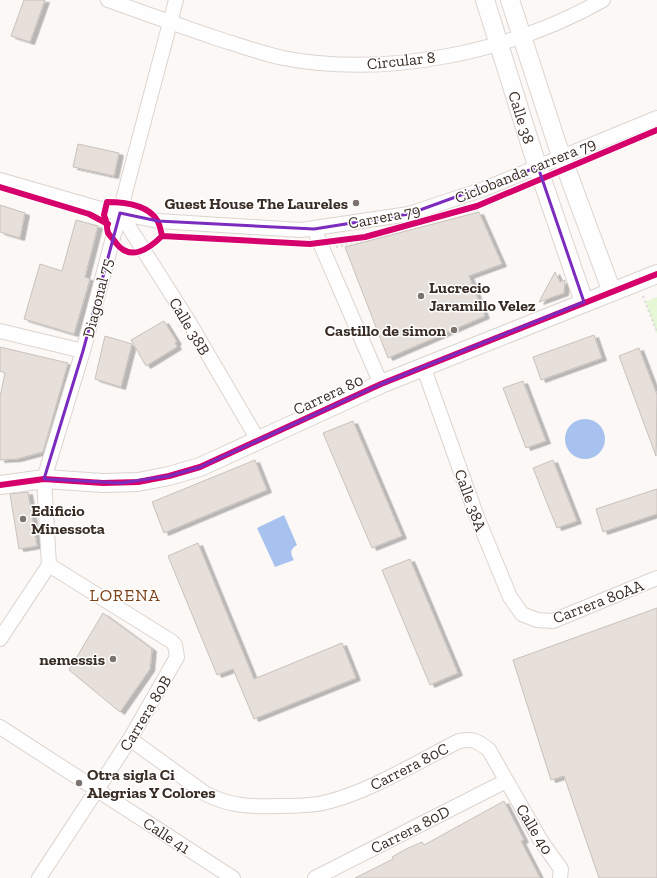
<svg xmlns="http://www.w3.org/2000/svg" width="657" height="878" viewBox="0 0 657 878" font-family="'Zilla Slab',serif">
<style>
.green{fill:#e6f7d6}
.water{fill:#a8c2ef}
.building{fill:#e7dfda;stroke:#c8c1bc;filter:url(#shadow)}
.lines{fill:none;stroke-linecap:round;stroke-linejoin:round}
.minor-casing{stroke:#dcd4cf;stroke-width:16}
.tertiary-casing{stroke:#dcd4cf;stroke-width:20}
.path{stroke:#dddcdb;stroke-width:2.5;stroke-dasharray:2 3;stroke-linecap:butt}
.minor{stroke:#fefefe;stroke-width:14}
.tertiary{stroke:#fefefe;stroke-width:18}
.cycleway-casing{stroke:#fff;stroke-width:8}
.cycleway{stroke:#d6006c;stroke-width:6}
.marked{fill:none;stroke:#7b2cbf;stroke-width:3;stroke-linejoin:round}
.poi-dot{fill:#7d736e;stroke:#fff;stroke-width:1.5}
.labels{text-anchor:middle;stroke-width:3;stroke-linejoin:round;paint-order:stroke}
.street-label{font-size:16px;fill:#392c24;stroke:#fff}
.poi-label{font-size:16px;font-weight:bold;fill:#392c24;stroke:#fff;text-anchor:end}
.neighbourhood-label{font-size:17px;letter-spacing:1px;fill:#7f4217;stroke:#fff}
</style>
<defs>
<filter id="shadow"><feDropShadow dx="4.5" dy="2.5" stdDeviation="0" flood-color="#0004"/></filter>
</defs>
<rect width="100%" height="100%" fill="#fbf8f6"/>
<path class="green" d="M657 297V334L645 302Z"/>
<path class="water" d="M565 439a20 20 0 1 1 40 0a20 20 0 1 1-40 0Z
M284 515 297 545C290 549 290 553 294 560L275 567 257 528Z"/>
<path class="building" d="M24 0H45L30 42 11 36Z
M78 144 119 153 114 176 73 167Z
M0 205 25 213 20 238 0 232Z
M479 212 502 264 469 276 485 316 388 358 345 247Z
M76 220 98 226 85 277 90 279 74 334 24 319 40 264 62 271Z
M555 272 560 282 565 280 564 293 539 302Z
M164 321 177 342 175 343 177 347 146 366 131 340Z
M594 335 602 358 541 380 533 357Z
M105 336 132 344 121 387 95 379Z
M0 347 68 363 43 452 17 459 0 460V397L5 373 0 371Z
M639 348 657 395 656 456 619 356Z
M523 381 546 441 526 448 503 388Z
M353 421 402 536 372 548 323 433Z
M255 460 267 490 164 533 152 502Z
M553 460 577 521 557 528 533 468Z
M657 489V514L603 532 596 509Z
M28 492 37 546 19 549 10 494Z
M198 543 254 679 342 643 356 678 254 719 233 669 217 675 168 556Z
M410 559 458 673 430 685 382 570Z
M657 608V878H599L564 776 551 780 513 660Z
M103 613 152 649 150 669 120 712 69 670Z
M504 801 524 840 521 841 540 878H355L393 859 392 857 406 849 422 842 424 845Z"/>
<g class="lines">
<g class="minor-casing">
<path id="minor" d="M108 0C144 13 180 26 216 38 238 45 260 53 283 58 387 78 511 52 603 0
M0 180 104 210 158 221 301 230 409 214 484 189 657 118
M120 213 189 322 258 440
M314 229 381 384
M0 331 83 351
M423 366 477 517 510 597 522 614 537 620 553 621 657 578
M0 639 49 565 44 479 83 351 176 0
M0 727 233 878
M130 739 206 794C229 806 252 807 277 806 292 806 308 806 323 803 368 793 417 762 459 741 472 738 478 741 489 750L541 841 561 869 560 878
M39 878 130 739 177 657 175 645 171 641 49 565
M315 878 506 781"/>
</g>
<g class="tertiary-casing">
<g id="tertiary">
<path id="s1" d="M485 0 533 153 584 302"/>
<path d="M510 0 557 144 612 292"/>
<path d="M0 485 44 479 103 483 138 482 169 476 200 467 381 384 657 274"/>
</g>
</g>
<path class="path" d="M508 195 530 187
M448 217 472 209
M336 247 397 231
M643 296 657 332"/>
<use href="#minor" class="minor"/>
<use href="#tertiary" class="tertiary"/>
<g class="cycleway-casing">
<path id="cycleway" d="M0 187 89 214 108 224
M107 202C124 202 147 204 157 220 160 225 161 231 162 236 149 249 130 262 116 243 114 240 110 236 108 233 106 226 108 223 104 215Z
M162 236 310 244 365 237 477 206 657 130
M0 485 44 479 103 483 138 482 169 476 200 467 381 384 657 274"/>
</g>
<use href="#cycleway" class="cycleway"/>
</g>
<path class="marked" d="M538 167 584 302 381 384 200 467 169 476 121 483 44 479 83 351 120 213 158 221 314 229 409 214Z"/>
<g class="poi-dot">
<circle cx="356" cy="203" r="4"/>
<circle cx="421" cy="296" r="4"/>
<circle cx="454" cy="330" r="4"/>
<circle cx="23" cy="519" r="4"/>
<circle cx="113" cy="659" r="4"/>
<circle cx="79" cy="783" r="4"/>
</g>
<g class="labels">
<g class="street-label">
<text transform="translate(401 60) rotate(-6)" y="6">Circular 8</text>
<text dy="6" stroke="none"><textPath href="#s1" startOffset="123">Calle 38</textPath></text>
<text transform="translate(525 170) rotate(-22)" y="6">Ciclobanda carrera 79</text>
<text transform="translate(384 216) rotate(-11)" y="6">Carrera 79</text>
<text transform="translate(97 298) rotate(-76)" y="6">Diagonal 75</text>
<text transform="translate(190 326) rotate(59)" y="6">Calle 38B</text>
<text transform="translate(328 394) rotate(-25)" y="6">Carrera 80</text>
<text transform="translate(471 500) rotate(70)" y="6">Calle 38A</text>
<text transform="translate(598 601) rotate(-21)" y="6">Carrera 80AA</text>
<text transform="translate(145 713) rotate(-59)" y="6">Carrera 80B</text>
<text transform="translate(409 766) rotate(-27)" y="6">Carrera 80C</text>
<text transform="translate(410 829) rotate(-27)" y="6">Carrera 80D</text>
<text transform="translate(535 829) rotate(59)" y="6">Calle 40</text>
<text transform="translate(167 835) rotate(33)" y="6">Calle 41</text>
</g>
<g class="poi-label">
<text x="348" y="209">Guest House The Laureles</text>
<text x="429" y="293" text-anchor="start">Lucrecio<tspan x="429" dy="18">Jaramillo Velez</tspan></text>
<text x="446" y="336">Castillo de simon</text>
<text x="31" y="516" text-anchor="start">Edificio<tspan x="31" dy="18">Minessota</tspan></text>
<text x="105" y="665">nemessis</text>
<text x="87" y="780" text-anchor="start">Otra sigla Ci<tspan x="87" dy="18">Alegrias Y Colores</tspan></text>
</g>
<g class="neighbourhood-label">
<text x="125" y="601">LORENA</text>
</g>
</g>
</svg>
